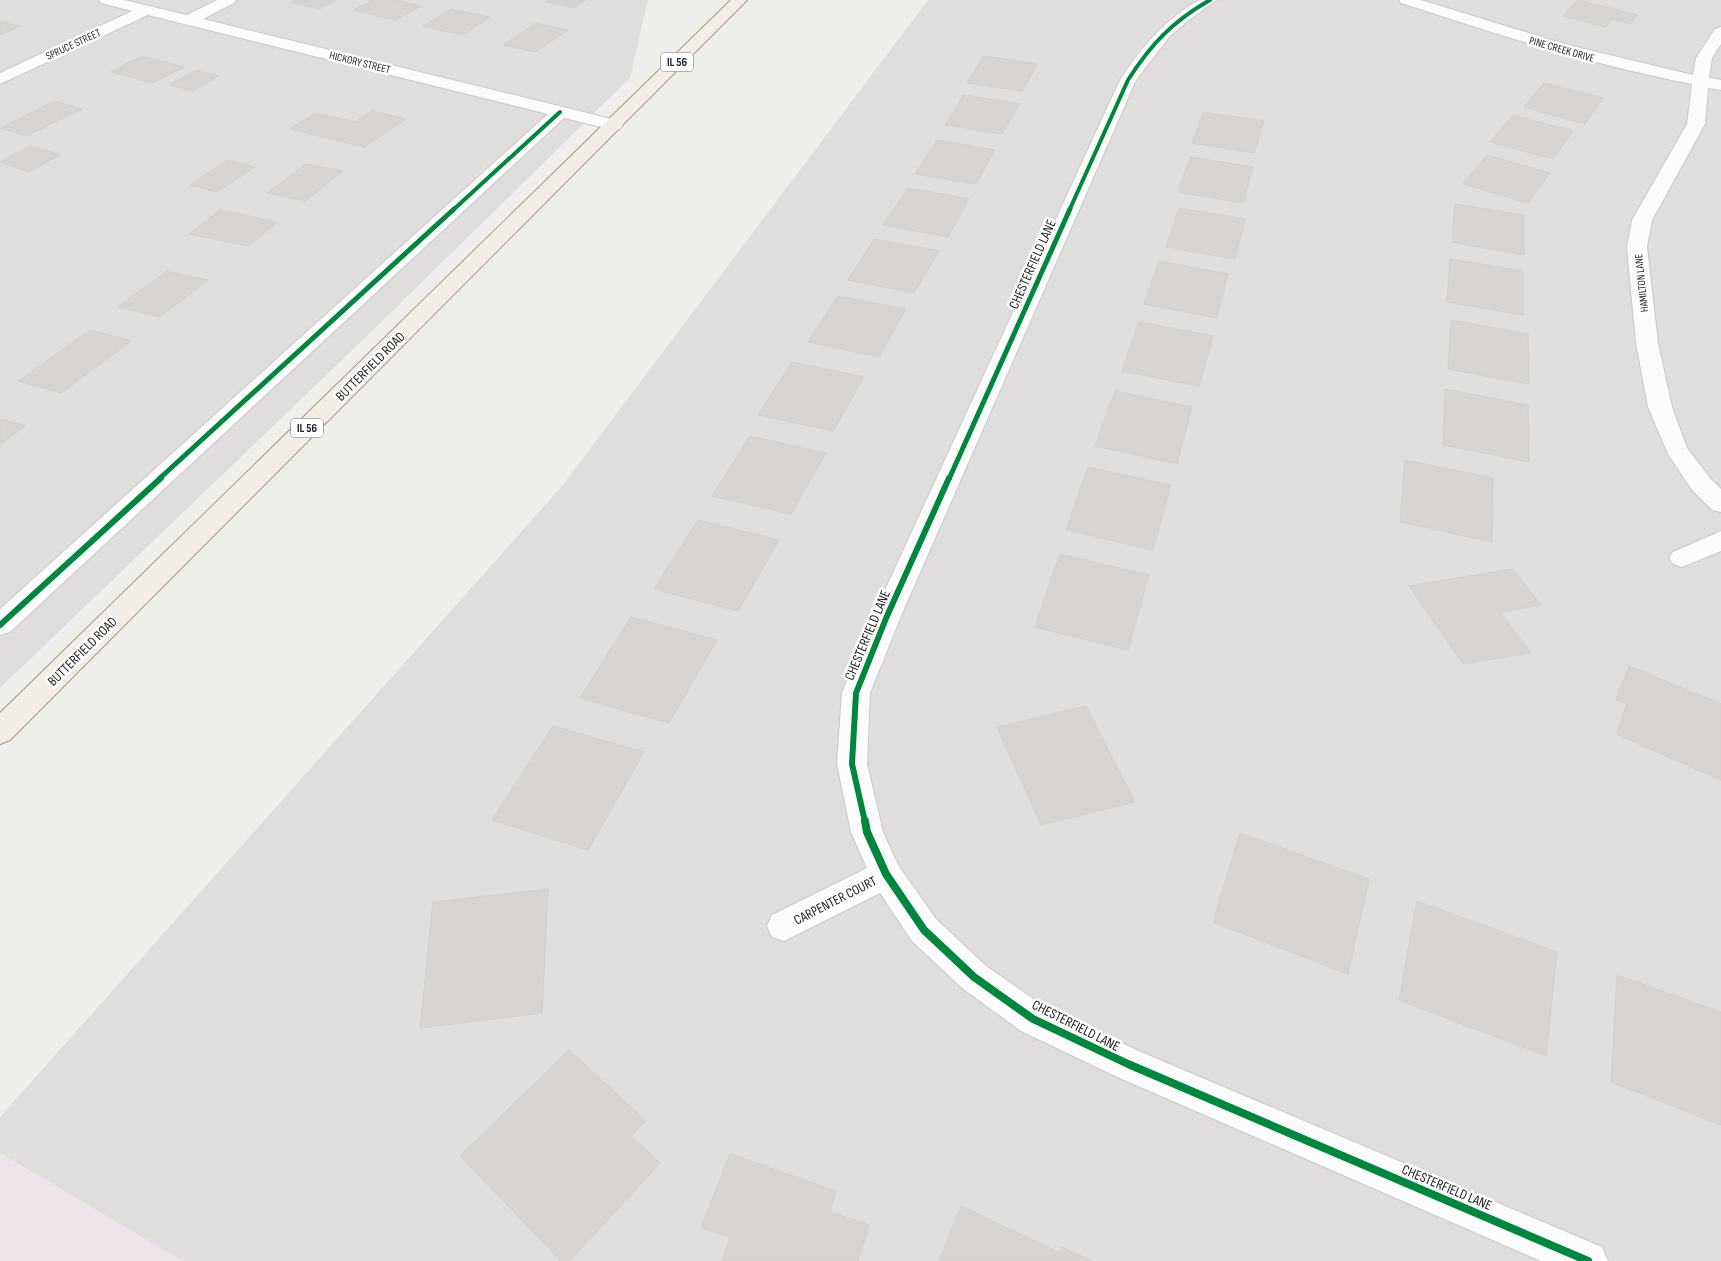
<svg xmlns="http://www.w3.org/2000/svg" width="1721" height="1261" viewBox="0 0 1721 1261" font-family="'Sofia Sans Condensed',sans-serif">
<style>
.residential{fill:#dfdedc}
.industrial{fill:#ede4e9}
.building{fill:#d7d4d2;stroke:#d3d0cc}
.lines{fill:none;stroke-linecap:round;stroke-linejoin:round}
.minor-casing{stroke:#c9c8c7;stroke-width:2}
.major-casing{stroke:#a79c86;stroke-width:2}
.minor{fill:#fdfcfc;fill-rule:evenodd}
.major{fill:#f3ede7;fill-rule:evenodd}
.cycleway-far3-casing{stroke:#fff;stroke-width:5.5}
.cycleway-far2-casing{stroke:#fff;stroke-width:8}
.cycleway-far1-casing{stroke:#fff;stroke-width:9}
.cycleway-casing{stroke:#fff;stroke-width:11}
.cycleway-far3{stroke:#00873e;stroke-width:4}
.cycleway-far2{stroke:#00873e;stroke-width:5}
.cycleway-far1{stroke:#00873e;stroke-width:6}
.cycleway{stroke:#00873e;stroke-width:8}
.labels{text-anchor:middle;stroke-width:5;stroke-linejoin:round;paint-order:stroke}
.far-street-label{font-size:11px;fill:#222;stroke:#fff}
.shield{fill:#fff;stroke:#646464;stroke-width:1}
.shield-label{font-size:12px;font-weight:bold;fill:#222}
.street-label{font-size:14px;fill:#222;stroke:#fff}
</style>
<rect width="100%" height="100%" fill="#f0eeeb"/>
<path class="residential" d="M0 0H648L630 78 366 337 0 688Z
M928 0H1721V1261H182L0 1153V1117L562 486Z"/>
<path class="industrial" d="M0 1153 182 1261H0Z"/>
<path class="building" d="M296 0H337L319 9 291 2Z
M373 0H397L421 6 395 20 354 10Z
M550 0H586L573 8 547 2Z
M1577 0 1638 15 1631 24 1612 19 1606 27 1563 16Z
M451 9 490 17 463 35 423 26Z
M0 21 20 26 0 35Z
M536 23 568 30 535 52 503 45Z
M142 56 184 67 153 83 111 72Z
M984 56 1038 64 1022 91 967 83Z
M196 70 219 76 192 91 169 85Z
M1544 83 1603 98 1585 124 1524 107Z
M964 95 1020 104 1002 134 945 125Z
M54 101 82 109 27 136 0 128Z
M372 111 406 119 364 147 290 129 316 113 354 122Z
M1203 112 1264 121 1254 153 1192 143Z
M1513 115 1573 131 1553 159 1490 142Z
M937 140 995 150 976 184 915 174Z
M31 146 60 155 29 172 0 162Z
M1487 155 1550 173 1528 203 1463 184Z
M1190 157 1253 167 1243 203 1178 192Z
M228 160 255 167 217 192 190 185Z
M306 164 343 171 305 201 267 193Z
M908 188 969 199 948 237 883 225Z
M1455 204 1524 215V255L1452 242Z
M1179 208 1245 219 1235 259 1166 247Z
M220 210 278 222 248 246 189 234Z
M874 239 939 251 914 293 848 280Z
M1450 259 1523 271V315L1447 302Z
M1159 261 1228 274 1217 318 1144 304Z
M167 271 208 280 160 317 118 307Z
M838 296 906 309 879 357 808 342Z
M1451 320 1528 334 1529 384 1448 369Z
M1139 322 1213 336 1199 386 1122 371Z
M90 330 131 341 61 393 19 381Z
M792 362 864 377 833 431 758 415Z
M1445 389 1528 405 1529 462 1443 445Z
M1115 391 1192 407 1177 464 1095 446Z
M0 419 25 426 0 445Z
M750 436 826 453 791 514 712 496Z
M1405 460 1493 478 1492 542 1400 522Z
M1088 467 1171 485 1153 550 1066 530Z
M698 520 779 540 738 611 654 589Z
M1060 554 1149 575 1128 650 1035 627Z
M1513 569 1541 605 1500 612 1531 653 1463 664 1409 586Z
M631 617 717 640 669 723 580 698Z
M1629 666 1721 704V780L1616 734 1627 704 1616 700Z
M1086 706 1135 802 1041 825 997 727Z
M553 726 644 752 588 850 492 820Z
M1240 833 1369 879 1348 974 1213 922Z
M548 889 542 1013 420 1028 433 902Z
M1417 901 1557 952 1546 1056 1399 1000Z
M1617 975 1721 1012V1125L1611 1082Z
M569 1050 646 1121 631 1136 660 1163 570 1261H561L460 1156Z
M730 1154 836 1191 830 1212 869 1225 858 1261H722L730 1237 701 1228Z
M961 1206 1060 1253 1062 1247 1092 1261H939Z"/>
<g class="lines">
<g class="minor-casing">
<path id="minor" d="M99 0H124L187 15 217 0H236L234 3 203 19 620 121 623 125 620 129 614 130 564 118 10 632 0 635V609L548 114 148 15 0 84V73L132 11 101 3Z
M1199 0H1217L1189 20 1169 37 1136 80 901 616 870 693 867 764 883 832 898 865 936 919 986 966 1045 1007 1141 1052 1602 1247 1608 1261H1541L1115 1076 1021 1031 962 988 912 941 880 893 784 941 772 937 767 926 772 915 867 868 851 832 837 764 842 693 873 616 1120 80C1142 47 1164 20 1199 0Z
M1399 0H1421L1568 45 1693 75 1696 58 1715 29 1721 27V44L1712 58 1709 78 1721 80V90L1708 88 1705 124 1652 220 1647 247 1658 343 1672 407 1687 448 1710 478 1721 489V512L1712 510 1692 490 1668 454 1648 407 1636 343 1627 247 1632 220 1687 124 1692 84C1593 65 1496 34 1401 3Z
M1721 531V551L1682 567 1673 564 1669 558 1673 552Z"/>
</g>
<g class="major-casing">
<path id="major" d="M731 0H747L10 740 0 744V713Z"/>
</g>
<use href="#minor" class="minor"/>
<use href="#major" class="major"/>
<g class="cycleway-far3-casing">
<path id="cycleway-far3" d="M452 211 560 112
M1069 211 1128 80C1151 44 1173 21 1210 0"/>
</g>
<g class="cycleway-far2-casing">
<path id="cycleway-far2" d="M159 479 454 209
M949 479 1070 209"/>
</g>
<g class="cycleway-far1-casing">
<path id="cycleway-far1" d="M0 625 161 478
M865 822 852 764 856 693 887 616 949 478"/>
</g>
<g class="cycleway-casing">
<path id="cycleway" d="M865 821 867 832 886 874 924 930 974 977 1033 1019 1128 1064 1588 1261"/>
</g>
<use href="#cycleway-far3" class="cycleway-far3"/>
<use href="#cycleway-far2" class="cycleway-far2"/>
<use href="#cycleway-far1" class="cycleway-far1"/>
<use href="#cycleway" class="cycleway"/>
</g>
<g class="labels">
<g class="far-street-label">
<text transform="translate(73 44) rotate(-25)" y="4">SPRUCE STREET</text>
<text transform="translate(1562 49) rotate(16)" y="4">PINE CREEK DRIVE</text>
<text transform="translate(360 62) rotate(14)" y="4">HICKORY STREET</text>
<text transform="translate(1641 283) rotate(-96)" y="4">HAMILTON LANE</text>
</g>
<g class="shield">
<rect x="661" y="52.5" width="32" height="19" rx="4"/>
<rect x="291" y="418.5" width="32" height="19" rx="4"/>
</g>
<g class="shield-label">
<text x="677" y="66">IL 56</text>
<text x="307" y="432">IL 56</text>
</g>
<g class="street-label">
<text transform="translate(1032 264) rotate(-66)" y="5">CHESTERFIELD LANE</text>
<text transform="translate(370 366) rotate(-45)" y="5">BUTTERFIELD ROAD</text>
<text transform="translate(867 635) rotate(-67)" y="5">CHESTERFIELD LANE</text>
<text transform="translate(82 651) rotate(-45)" y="5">BUTTERFIELD ROAD</text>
<text transform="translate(835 900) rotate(-27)" y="5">CARPENTER COURT</text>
<text transform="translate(1076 1025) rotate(27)" y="5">CHESTERFIELD LANE</text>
<text transform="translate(1447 1187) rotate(23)" y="5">CHESTERFIELD LANE</text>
</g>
</g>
</svg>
